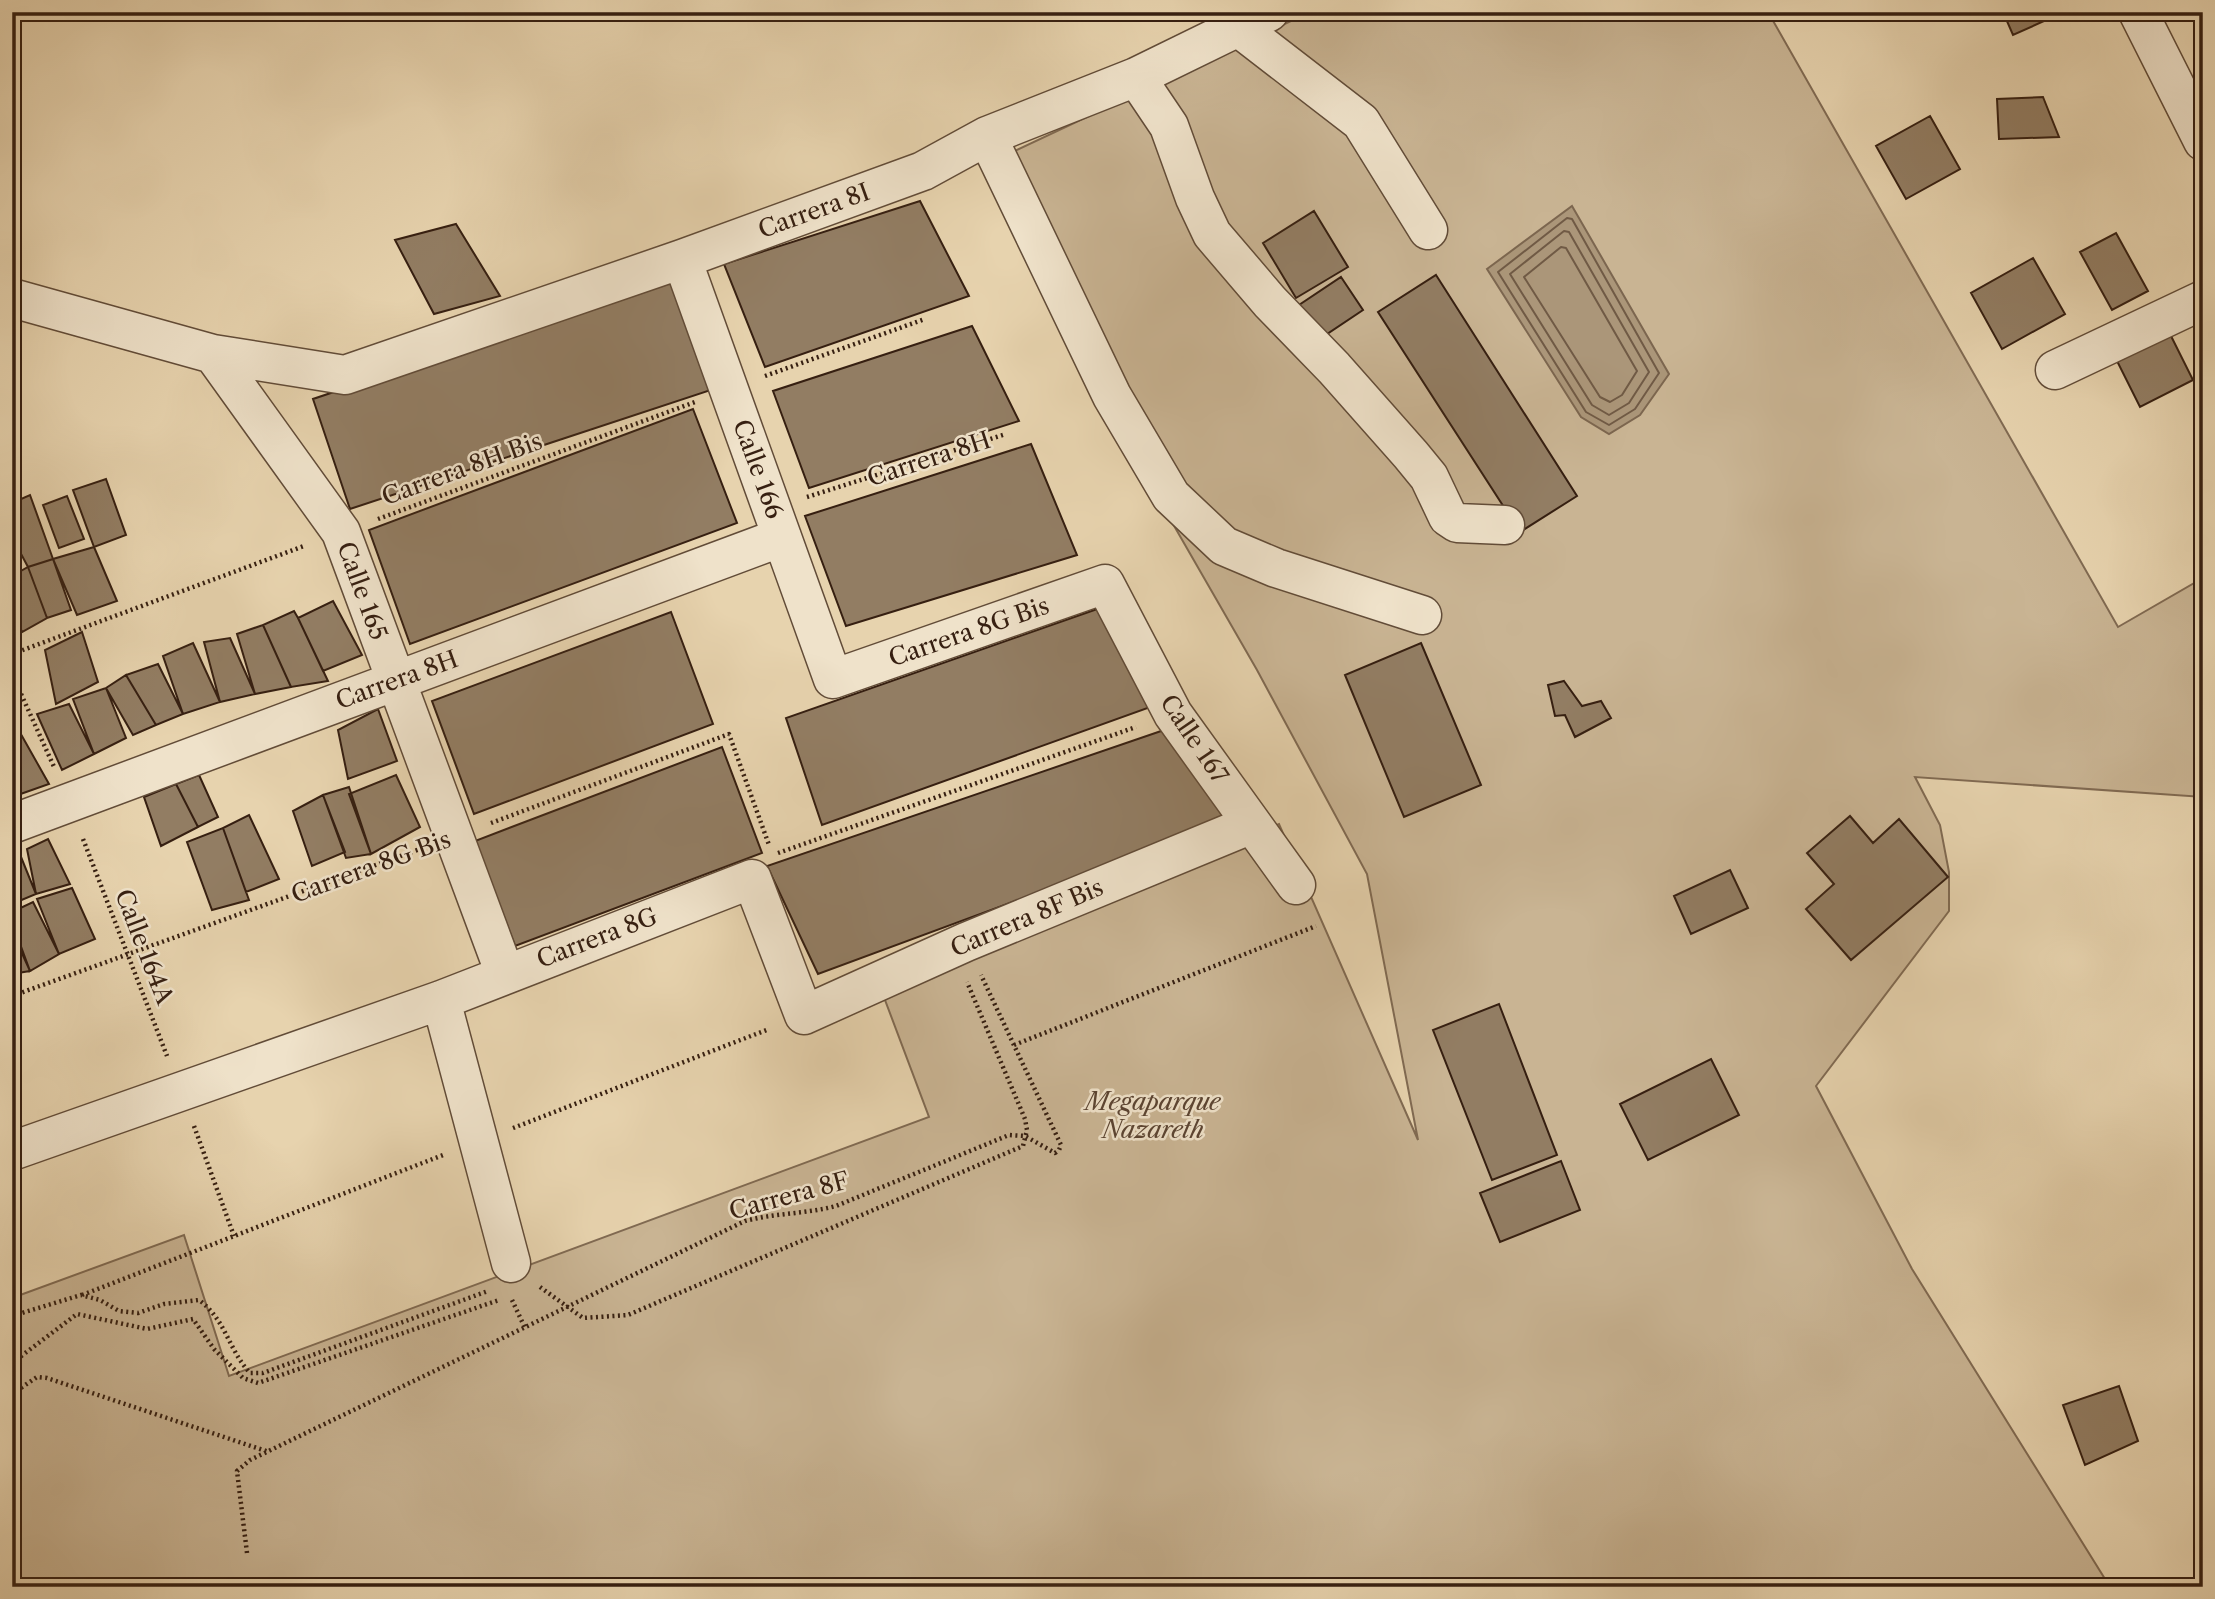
<svg xmlns="http://www.w3.org/2000/svg" width="2215" height="1599" viewBox="0 0 2215 1599" font-family="'Libre Caslon Text',serif">
<style>
.green{fill:#c9b493;stroke:#806a52;stroke-width:2}
.water{fill:#ab9679;stroke:#7c664f;stroke-width:2}
.lines{fill:none;stroke-linecap:round;stroke-linejoin:round}
.shore{stroke:#705a45;stroke-width:2}
.building{fill:#927d63;stroke:#361f11;stroke-width:2}
.minor-casing{stroke:#624c38;stroke-width:41}
.path{stroke:#361f11;stroke-width:4.5;stroke-dasharray:2 3.5;stroke-linecap:butt}
.minor{stroke:#efe2ca;stroke-width:38}
.labels{text-anchor:middle;stroke-width:5;stroke-linejoin:round;paint-order:stroke}
.street-label{font-size:24px;fill:#361f11;stroke:#efe2ca}
.park-label{font-size:24px;font-style:italic;fill:#5b4432;stroke:#efe2ca}
</style>
<rect width="100%" height="100%" fill="#e7d3ae"/>
<filter id="stains"><feTurbulence type="fractalNoise" baseFrequency=".00286" numOctaves="4"/><feColorMatrix values="0 0 0 0 .2 0 0 0 0 .09 0 0 0 0 .02 0 0 0 .5 -.17"/></filter>
<radialGradient id="worn" r=".72"><stop offset=".6" stop-color="#630" stop-opacity="0"/><stop offset="1" stop-color="#630" stop-opacity=".3"/></radialGradient>
<path class="green" d="M1310 12H1768L2118 627 2203 578V797L1915 777 1940 825 1949 872V911L1816 1086 1912 1269 2110 1587H12V1298L184 1235 229 1376 929 1117 882 992 1279 824 1418 1140 1367 874 1257 670 1089 378 985 165Z"/>
<path class="water" d="M1572 206 1669 374 1640 415 1609 434 1581 417 1487 269Z"/>
<g class="lines">
<path class="shore" d="M1567 218 1572 219 1659 373 1635 409 1609 425 1586 412 1498 272Z
M1564 231 1569 232 1649 372 1629 403 1609 415 1592 405 1510 274Z
M1561 247 1566 248 1637 371 1622 395 1610 402 1600 397 1524 277Z"/>
</g>
<path class="building" d="M2003 12H2064L2013 35Z
M2043 97 2059 137 1999 139 1997 99Z
M1930 116 1960 169 1906 199 1876 146Z
M920 201 969 296 765 367 724 264Z
M1314 211 1348 267 1296 298 1263 243Z
M456 224 500 296 434 314 395 240Z
M2116 233 2148 291 2112 310 2080 252Z
M2033 258 2065 314 2002 349 1971 293Z
M1436 275 1577 496 1520 532 1378 312Z
M1341 277 1363 310 1321 338 1299 305Z
M671 279 714 389 350 509 313 399Z
M972 326 1019 421 809 488 773 391Z
M2170 334 2193 380 2140 407 2117 361Z
M693 409 737 523 410 644 369 530Z
M1031 444 1077 555 846 626 805 516Z
M106 479 126 535 94 547 73 490Z
M30 495 53 559 28 567 12 537V503Z
M67 496 84 539 59 548 43 505Z
M94 547 117 601 77 615 53 559Z
M53 559 71 610 47 618 28 567Z
M28 567 47 618 22 632 12 609V576Z
M333 601 362 655 323 671 298 618Z
M1103 607 1156 705 822 825 786 718Z
M294 611 298 618 328 681 291 687 263 625Z
M671 612 713 724 474 814 432 701Z
M263 625 291 687 255 694 237 634Z
M82 632 98 682 56 704 45 650Z
M230 638 255 694 220 702 204 642Z
M193 643 220 702 183 714 163 656Z
M1421 643 1481 785 1404 817 1345 675Z
M158 664 183 714 156 725 126 675Z
M126 675 156 725 133 735 106 688Z
M1564 681 1582 706 1601 701 1611 718 1575 737 1565 715 1555 716 1548 685Z
M106 688 126 738 94 754 73 699Z
M69 704 94 754 62 770 37 714Z
M378 709 397 761 348 779 338 730Z
M12 712 18 729 12 731Z
M18 729 49 784 12 797V733Z
M1167 729 1229 822 818 974 767 866Z
M722 747 762 853 515 946 475 841Z
M199 775 218 817 198 827 176 784Z
M396 775 420 827 371 854 349 794Z
M176 784 198 827 161 846 144 797Z
M349 787 371 854 346 858 323 795Z
M323 795 345 852 312 866 293 811Z
M249 815 279 879 246 892 223 828Z
M1850 816 1873 843 1899 819 1948 877 1851 960 1806 909 1834 884 1807 853Z
M223 828 249 900 212 910 187 842Z
M48 839 70 884 36 894 27 849Z
M19 852 36 894 12 904V855Z
M1730 870 1748 908 1691 934 1674 896Z
M72 888 95 939 59 954 37 899Z
M33 902 59 954 30 971 12 922V912Z
M12 931 30 971 12 974Z
M1499 1004 1557 1155 1492 1180 1433 1030Z
M1711 1059 1739 1115 1648 1160 1620 1104Z
M1561 1161 1580 1210 1500 1242 1480 1193Z
M2119 1386 2138 1441 2085 1465 2063 1405Z"/>
<g class="lines">
<g class="minor-casing">
<path id="minor" d="M2138 12 2203 141
M1238 27 1361 122 1428 230
M1136 77 1169 126 1195 198 1212 234 1270 302 1334 368 1411 455 1429 477 1448 517 1457 523 1505 525
M987 136 1112 396 1171 496 1224 546 1276 568 1422 615
M682 259 833 679 1105 584 1173 714 1296 885
M12 298 213 354 345 375 682 259 923 171 987 136 1136 77 1269 12
M213 354 341 532 505 974
M2055 370 2203 300
M12 824 782 537
M441 1000 511 1263
M12 1151 441 1000 752 879 804 1015 966 942 1252 824"/>
</g>
<path class="path" d="M765 376 925 319
M807 497 1006 434
M378 519 695 402
M12 654 304 546
M12 674 55 769
M491 823 729 734 769 845
M83 839 167 1056
M778 853 1136 727
M12 996 420 849
M1014 1045 1316 926
M194 1126 234 1236
M513 1128 769 1029
M540 1287 583 1318 628 1315 1023 1146 1027 1130 1025 1119 967 982
M82 1295 443 1155
M512 1300 525 1328
M12 1316 81 1295 100 1300 119 1311 138 1313 164 1304 199 1300C226 1320 228 1349 250 1373H263L488 1291
M12 1363 77 1314 147 1329 193 1319 214 1349 243 1378 258 1383 499 1300
M12 1394 37 1377 47 1378 269 1452
M247 1553 237 1471 250 1460 745 1221C775 1213 806 1214 836 1206L1009 1135 1025 1136 1055 1153 1059 1150 1061 1145 981 975"/>
<use href="#minor" class="minor"/>
</g>
<g class="labels">
<g class="street-label">
<text transform="translate(814 211) rotate(-20)" y="8">Carrera 8I</text>
<text transform="translate(929 459) rotate(-18)" y="8">Carrera 8H</text>
<text transform="translate(462 469) rotate(-20)" y="8">Carrera 8H Bis</text>
<text transform="translate(758 469) rotate(70)" y="8">Calle 166</text>
<text transform="translate(362 591) rotate(70)" y="8">Calle 165</text>
<text transform="translate(969 632) rotate(-19)" y="8">Carrera 8G Bis</text>
<text transform="translate(397 680) rotate(-20)" y="8">Carrera 8H</text>
<text transform="translate(1194 739) rotate(56)" y="8">Calle 167</text>
<text transform="translate(371 867) rotate(-20)" y="8">Carrera 8G Bis</text>
<text transform="translate(1027 918) rotate(-23)" y="8">Carrera 8F Bis</text>
<text transform="translate(597 938) rotate(-21)" y="8">Carrera 8G</text>
<text transform="translate(144 947) rotate(69)" y="8">Calle 164A</text>
<text transform="translate(789 1196) rotate(-15)" y="8">Carrera 8F</text>
</g>
<g class="park-label">
<text x="1153" y="1110">Megaparque<tspan x="1153" dy="28">Nazareth</tspan></text>
</g>
</g>
<rect width="2215" height="1599" fill="none" stroke="#e7d3ae" stroke-width="42"/>
<rect x="14" y="14" width="2187" height="1571" fill="none" stroke="#361f11" stroke-width="3.5"/>
<rect x="21" y="21" width="2173" height="1557" fill="none" stroke="#361f11" stroke-width="2"/>
<rect width="100%" height="100%" filter="url(#stains)"/>
<rect width="100%" height="100%" fill="url(#worn)"/>
</svg>
